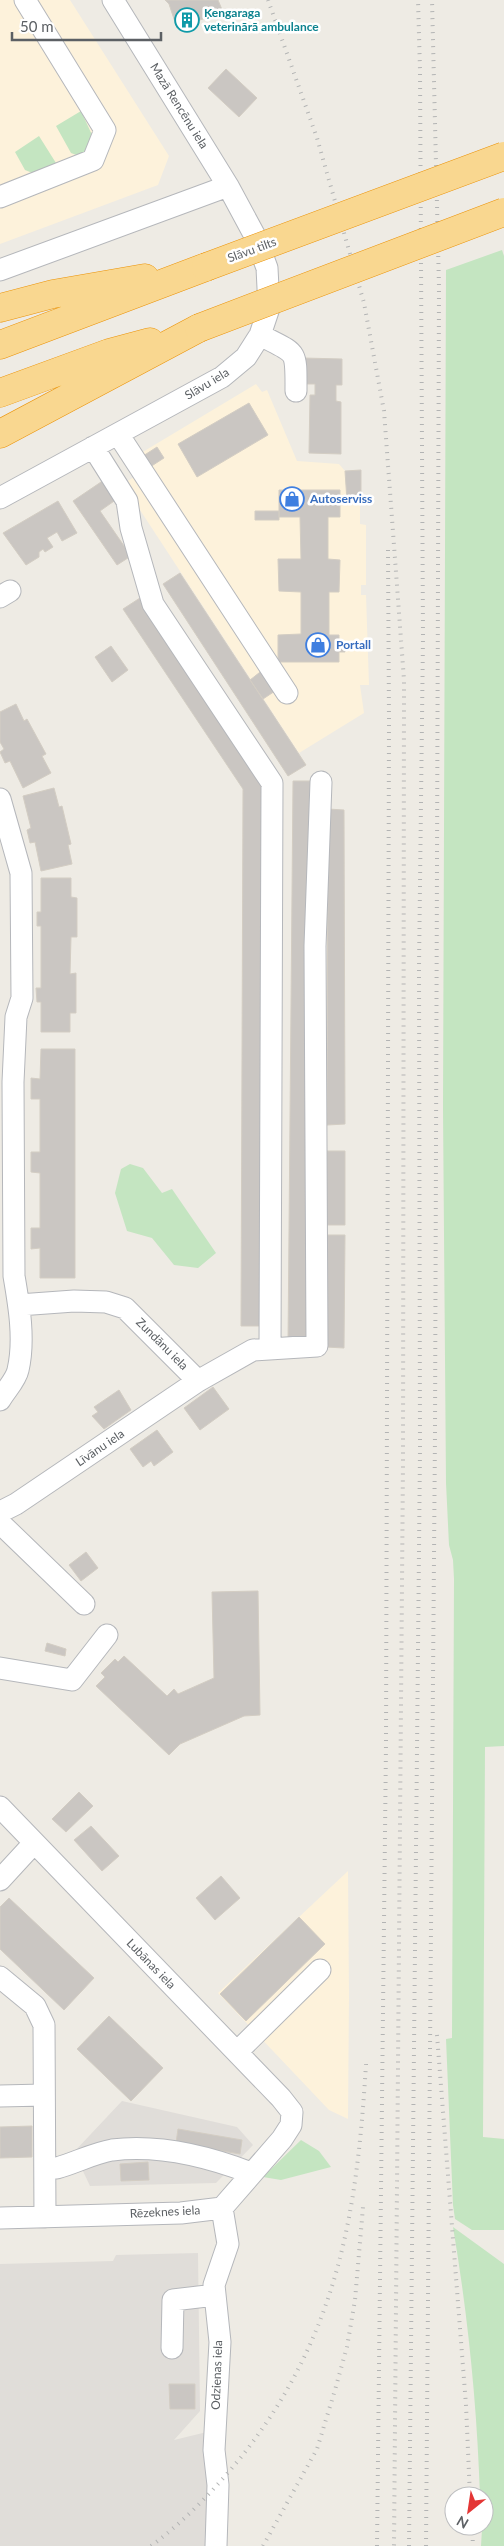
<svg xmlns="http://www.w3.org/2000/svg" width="504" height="2546" viewBox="0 0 504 2546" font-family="Lato,sans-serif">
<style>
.commercial{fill:#fdf2db}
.industrial{fill:#e0ddd9}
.green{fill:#c4e5c1}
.building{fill:#cac6c2;stroke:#d3cdc3}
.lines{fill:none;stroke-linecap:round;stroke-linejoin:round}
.minor-casing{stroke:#b5b7bb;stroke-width:23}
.highway-casing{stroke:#eb9308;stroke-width:29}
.minor{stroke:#fff;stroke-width:21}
.highway{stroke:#f9d790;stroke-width:28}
.rail{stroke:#b3b4b4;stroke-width:4;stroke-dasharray:1 6;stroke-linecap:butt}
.highway-bridge-casing{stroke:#eb9308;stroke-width:29;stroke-linecap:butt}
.highway-bridge{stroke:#f9d790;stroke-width:28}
.labels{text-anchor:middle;stroke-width:5;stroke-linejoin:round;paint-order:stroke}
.culture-label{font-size:12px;font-weight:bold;fill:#0d838f;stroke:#fff;text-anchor:start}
.street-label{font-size:12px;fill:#5c6064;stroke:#fff}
.shop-label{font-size:12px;font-weight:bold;fill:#366cbe;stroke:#fff;text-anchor:start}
</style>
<rect width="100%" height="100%" fill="#eeebe4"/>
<path class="commercial" d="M0 0H70L169 156 158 185 0 244Z
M256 384 262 392 267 390 297 461 339 464 345 471 347 501H360V524L366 525V585H361V595H366L369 685H360L364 713 299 753 123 484 134 477 126 462Z
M348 1871 349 1995 348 2119 329 2110 218 1993Z"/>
<path class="industrial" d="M122 2101 237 2127 253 2145 216 2183 90 2186 74 2152Z
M198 2253 200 2411 174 2440 211 2431 210 2546H0V2264L113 2261 116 2255Z"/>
<path class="green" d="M81 111 93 137 85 152 79 156 71 153 56 126Z
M39 136 56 163 35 174 25 170 15 152Z
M502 250 504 256V1746L485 1747 483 2137 504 2139V2230H472L455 2219 453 2205 446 2039 452 2038 454 1579 453 1560 449 1545 446 1483 443 1109 446 270Z
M130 1164 143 1168 162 1193 172 1189 216 1253 198 1268 174 1265 152 1238 127 1231 115 1193 121 1169Z
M301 2140 319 2151 331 2167 281 2180 263 2177Z
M453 2227 504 2264V2546H481L484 2496H480C477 2405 468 2316 453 2227Z"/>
<path class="building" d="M165 0H218L223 12 177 28 169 4Z
M226 69 257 98 239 117 208 88Z
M303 358 342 359V385H336V401L341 402V454L309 453 310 395H315V384H303Z
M249 403 268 435 197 477 178 444Z
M157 447 164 458 150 467 143 456Z
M361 470V501H347L345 471Z
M104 480 117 499 100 511 131 556 117 565 73 501Z
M279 490H340V517H328V559L340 560 339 592H329V635H339V645L345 644V652H339V662H278V635L301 634V592L279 591 278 559H301L300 517H279Z
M58 501 77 533 62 541 57 532 47 538 53 547 45 552 43 549 39 552V557L26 565 3 533Z
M255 511H279V520H255Z
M180 573 306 765 288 776 163 584Z
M140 598 264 785 261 1326H241L243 789 123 609Z
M111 646 128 670 112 682 95 657Z
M264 669 278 689 263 699 250 680Z
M16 704 24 721 27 719 46 754 42 756 51 773 23 788 10 761 5 763 0 752 4 749 0 742V712Z
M293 781H310L306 1343 288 1344Z
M54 788 59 807 62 806 71 844 68 845 72 864 41 871 35 842 30 843 27 830 31 828 23 796Z
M328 809 344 810 345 1124 327 1125Z
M41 878H71V897L77 898V937H71L70 974 76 973V1013H70V1032H41V1002H37L36 988H41V926H37V912H41Z
M41 1049H75V1278H40V1248L31 1249V1228H40V1173L31 1172V1152H40V1099H31V1078L40 1079Z
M327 1151H345V1225H327Z
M327 1235H345L344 1348 326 1347Z
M213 1387 229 1409 200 1430 184 1408Z
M119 1390 131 1410 104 1429 92 1416 98 1412 94 1407Z
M157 1430 173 1452 154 1466 151 1461 143 1467 130 1449Z
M86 1552 98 1568 81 1581 69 1565Z
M258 1591 260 1715 244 1716 180 1744 169 1755 96 1686 105 1677 101 1673 115 1659 118 1662 124 1656 167 1696 174 1689 178 1694 214 1678 212 1592Z
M47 1643 66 1649 65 1656 45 1651Z
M79 1792 93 1806 66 1832 52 1819Z
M91 1826 119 1856 102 1871 74 1840Z
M221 1876 240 1898 215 1920 196 1898Z
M9 1898 94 1978 64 2010 0 1949V1907Z
M299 1917 325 1944 246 2021 220 1994Z
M109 2016 163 2068 131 2101 77 2049Z
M32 2126V2157L0 2158V2127Z
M178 2129 242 2140 240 2154 176 2143Z
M148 2162 149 2180 121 2181 120 2164Z
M169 2384H195V2409H170Z"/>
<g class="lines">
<g class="minor-casing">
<path id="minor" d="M0 197 93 160 105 130 25 0
M0 270 228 186
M260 335C298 355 296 348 296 391
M118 434 287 693
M93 447 127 501 131 528 153 604 272 783 270 1349
M0 498 222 377 246 357 260 335 269 308 267 268 256 238 228 186 113 0
M0 597 10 591
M0 799 21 873 22 998 16 1017 13 1082 14 1276C19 1305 25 1340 18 1370 16 1380 5 1391 0 1400
M19 1305 74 1301 106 1302 125 1308 198 1381
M0 1512 16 1504 198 1381 253 1350 317 1346 315 946 321 782
M0 1523 84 1604
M0 1668 72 1680 107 1635
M0 1807 281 2098 292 2112 291 2125 282 2139 222 2208 181 2213 0 2218
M0 1880 34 1843
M0 1977 35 2006 44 2025 45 2217
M237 2052 320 1970
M0 2096 44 2095
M57 2168C75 2163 94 2153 112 2150 160 2144 207 2156 251 2173
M172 2348 173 2300 215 2295
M216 2546 218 2485 214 2450 220 2342 214 2285 228 2244 222 2208"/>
</g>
<g class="highway-casing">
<path id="highway" d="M0 308 53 294 145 278
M0 345 206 267
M0 393 109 353 150 342
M0 434 199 328"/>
</g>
<use href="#minor" class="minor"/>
<use href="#highway" class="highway"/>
<path class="rail" d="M268 0 317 138 364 303 384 411 404 680 403 1463 394 2546
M437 2035 466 2405 470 2496
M472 2526 473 2546
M151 2546C185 2521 215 2489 242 2456 338 2334 357 2214 366 2064
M263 2546 317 2449 335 2390 347 2347 355 2300 363 2207
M377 2546 386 1744 389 722 388 549
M409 2546 420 1450 419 967 423 637 420 70 418 0
M426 2546 435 1433 439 287 432 0"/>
<g class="highway-bridge-casing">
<path id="highway-bridge" d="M206 267 504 156
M199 328 504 212"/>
</g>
<use href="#highway-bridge" class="highway-bridge"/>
</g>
<defs>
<g id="building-ring" transform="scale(1.25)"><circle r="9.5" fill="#fff" stroke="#0f9aa8" stroke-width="1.5"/><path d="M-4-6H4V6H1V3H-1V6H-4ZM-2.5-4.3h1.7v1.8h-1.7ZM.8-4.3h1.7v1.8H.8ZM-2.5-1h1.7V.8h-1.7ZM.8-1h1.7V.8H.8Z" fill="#0f9aa8"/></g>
<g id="shop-ring" transform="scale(1.25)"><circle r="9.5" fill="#fff" stroke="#3f7fe0" stroke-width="1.5"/><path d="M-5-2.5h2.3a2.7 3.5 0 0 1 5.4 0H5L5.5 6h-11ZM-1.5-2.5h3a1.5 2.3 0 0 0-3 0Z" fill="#3f7fe0"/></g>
</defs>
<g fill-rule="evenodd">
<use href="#building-ring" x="187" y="20"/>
<use href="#shop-ring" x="292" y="499"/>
<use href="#shop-ring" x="318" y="645"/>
</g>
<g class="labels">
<g class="culture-label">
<text x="204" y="17">Ķengaraga<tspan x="204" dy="14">veterinārā ambulance</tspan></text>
</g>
<g class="street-label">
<text transform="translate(179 106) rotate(58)" y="4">Mazā Rencēnu iela</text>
<text transform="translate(252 250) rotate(-20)" y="4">Slāvu tilts</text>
<text transform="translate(207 384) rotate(-31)" y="4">Slāvu iela</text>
<text transform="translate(162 1344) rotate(45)" y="4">Zundānu iela</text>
<text transform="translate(100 1448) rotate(-34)" y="4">Līvānu iela</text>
<text transform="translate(151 1964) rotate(46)" y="4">Lubānas iela</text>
<text transform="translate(165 2212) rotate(-3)" y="4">Rēzeknes iela</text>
<text transform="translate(217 2375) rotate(-88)" y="4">Odzienas iela</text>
</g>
<g class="shop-label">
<text x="310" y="503">Autoserviss</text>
<text x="336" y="649">Portall</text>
</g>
</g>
<g transform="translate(469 2511) rotate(210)"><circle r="24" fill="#ffffff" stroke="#bebfc1"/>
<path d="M0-4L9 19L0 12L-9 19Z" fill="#e43635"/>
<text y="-8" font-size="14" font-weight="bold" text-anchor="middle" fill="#5c6064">N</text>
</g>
<path d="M12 32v8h149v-8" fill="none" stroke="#5c6064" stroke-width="2.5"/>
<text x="20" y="32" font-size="15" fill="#5c6064" stroke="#ffffff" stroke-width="4" paint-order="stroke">50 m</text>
</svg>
